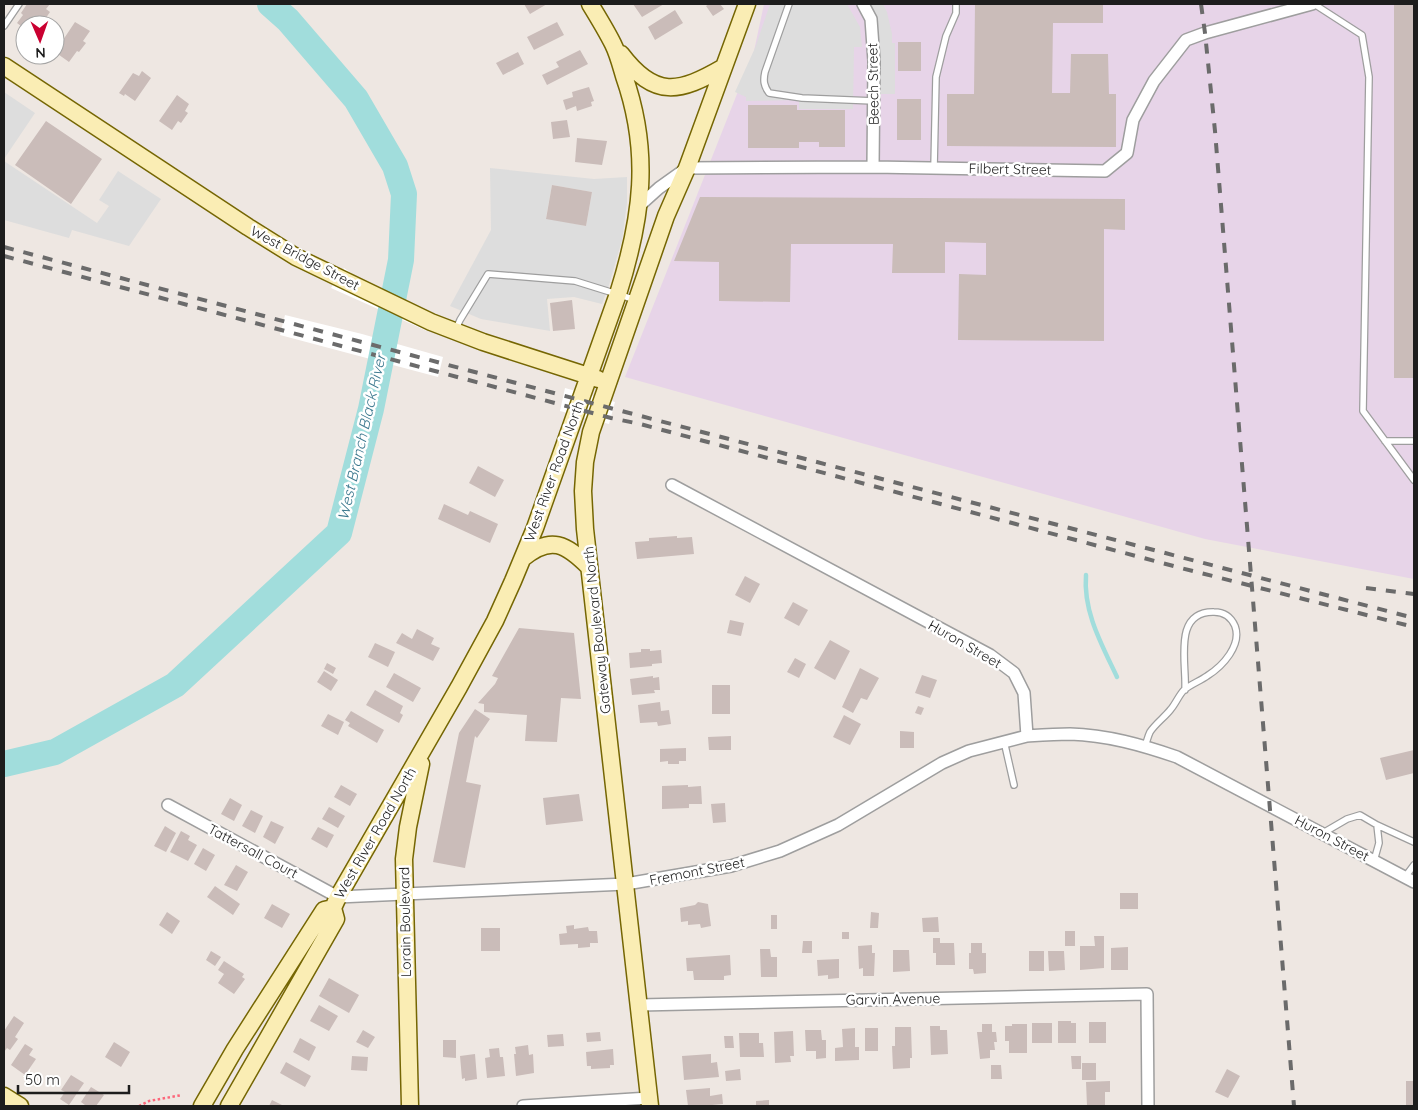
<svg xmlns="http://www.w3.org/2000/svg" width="1418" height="1110" viewBox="0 0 1418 1110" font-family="Quicksand,sans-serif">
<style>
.industrial{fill:#e7d4e8}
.parking{fill:#ddd;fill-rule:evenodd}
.pier{fill:#fff}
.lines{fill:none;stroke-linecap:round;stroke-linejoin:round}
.stream{stroke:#a1dddc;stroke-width:4.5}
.river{stroke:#a1dddc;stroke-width:26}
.building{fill:#cabcb9}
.lane-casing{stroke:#9e9e9e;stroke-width:8}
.street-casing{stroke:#9e9e9e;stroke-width:14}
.secondary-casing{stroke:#756603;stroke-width:19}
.path{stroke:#fc667a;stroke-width:2.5;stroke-dasharray:2.5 2.5;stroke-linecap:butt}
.lane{stroke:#fff;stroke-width:5.5}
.street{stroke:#fff;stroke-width:11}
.secondary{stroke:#faedb4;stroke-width:16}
.rail{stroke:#6b6b6b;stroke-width:4;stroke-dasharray:10 10;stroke-linecap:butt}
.labels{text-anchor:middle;stroke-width:5;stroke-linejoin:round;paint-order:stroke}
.street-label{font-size:14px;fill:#1d1d1d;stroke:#fff}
.water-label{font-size:15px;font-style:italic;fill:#3d798f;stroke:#fff}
</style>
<rect width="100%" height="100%" fill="#eee7e2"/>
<path class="industrial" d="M764 4H1414V579L1205 539 625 377 754 51Z"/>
<path class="parking" d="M770 4H847L860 27 862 47H854L853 109H799V100L746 101V97L735 92 755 48Z
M863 4H883L887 12 892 34V43H895V94H874V61Z
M4 92 35 113 4 159Z
M4 161 97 223 109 206 99 200 118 171 161 199 129 246 72 230 69 238 4 220Z
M490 168 594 179 627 177V203L622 240 609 285 602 304 574 297 547 299 550 331 481 319 450 306 491 230ZM552 185 592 192 586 226 546 218Z"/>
<path class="pier" d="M344 268 363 281 435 314 427 331 331 288Z
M285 315 362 334 443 357 438 377 280 335Z
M565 388 615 402 609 424 560 411Z"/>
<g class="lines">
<path class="stream" d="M1086 575C1083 612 1102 645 1117 677"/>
<path class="river" d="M4 764 55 752 175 685 339 533 371 409 401 260 404 194 395 166 356 99 288 20 270 4"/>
</g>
<path class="building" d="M27 4H50L46 9 50 12 41 25H25V29L17 23 23 15 21 13Z
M524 4H547L530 14Z
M633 4H664L642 17Z
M709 4H720L724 9 713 16 706 6Z
M975 4H1103V23H1053L1052 93H1070L1071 54H1108L1109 94H1116V147L947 146V94H974Z
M1394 4H1414V378H1394Z
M675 10 683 23 655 40 648 27Z
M75 22 90 31 83 41 86 43 79 52 77 51 69 62 55 52Z
M557 22 564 35 534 50 527 37Z
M898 42H921V71H898Z
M580 50 588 64 547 85 542 75 559 67 556 62Z
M518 52 524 64 503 75 496 63Z
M142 71 151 78 135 101 125 94 124 96 119 93 133 73 139 76Z
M589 87 594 101 591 102 592 106 577 111 576 106 566 110 563 100 573 97 572 92Z
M177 95 189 104 185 111 188 113 181 123 178 121 172 130 159 121Z
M897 99H921V140H897Z
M748 105H797V110H845V147H819V142H799V148H748Z
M567 120 570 137 553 139 551 122Z
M46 121 102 159 71 204 15 165Z
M577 138 607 141 602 165 575 162Z
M552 185 592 192 586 226 546 219Z
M700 197 1125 199V230L1104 229V341L958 340 959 274 986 275V243L945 242V273H892L893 244H791L790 302 719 301V262L674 261Z
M572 300 575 329 553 331 550 303Z
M478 466 504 480 495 497 469 483Z
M444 504 468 515 470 511 498 524 490 543 438 519Z
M677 536V538L692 537 694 554 637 559 635 542 649 541V538Z
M745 576 760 584 750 603 735 595Z
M793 602 808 610 799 626 784 618Z
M730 620 744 623 741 636 727 633Z
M519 628 574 633 581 699 561 698 557 742 525 741 527 715 484 712V704L478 703 495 684 498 678 492 676Z
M417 629 434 638 431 644 440 648 433 661 396 643 402 633 412 639Z
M830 640 850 651 835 680 814 668Z
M375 643 395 652 388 667 368 657Z
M641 649H650V651L661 650 662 663 652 664V666L630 668 629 653 641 652Z
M795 658 806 664 799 678 787 672Z
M327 663 336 668 333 674 324 669Z
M860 668 879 678 867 700 861 698 853 713 842 707Z
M324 671 338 680 331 691 317 682Z
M394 673 421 688 413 702 386 687Z
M922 675 937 680 930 698 915 693Z
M653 676V678L659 677 660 690H654L655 693 632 695 630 679Z
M712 685H730V714H712Z
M375 690 403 706 400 713 403 715 399 723 366 705Z
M660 702 661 711 669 710 671 724 658 726 657 722 640 723 638 705Z
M918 706 924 708 921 715 915 713Z
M475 709 490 719 477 738 475 736 466 782 481 785 465 868 433 862 459 733Z
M351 711 384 730 377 743 348 726 350 723 345 720Z
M328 714 344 722 338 735 321 726Z
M844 715 861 724 850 745 833 737Z
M900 731 914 732V748H900Z
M731 736V750H709L708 737Z
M686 748V761H679V764H668V761L660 762V749Z
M1414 750V773L1386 780 1380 758Z
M341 785 357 794 350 806 334 797Z
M688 785V787L701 786 702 804H689V808L662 809V786Z
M579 794 583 821 546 825 543 798Z
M230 798 242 805 234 821 221 814Z
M725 803 726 822 713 823 711 804Z
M329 807 345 816 338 828 322 819Z
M251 810 263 816 255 833 242 826Z
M271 821 284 827 275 844 263 837Z
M165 826 176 833 166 852 154 846Z
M318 827 334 835 327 848 311 839Z
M181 831 190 836 188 840 197 845 188 861 170 852Z
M203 848 215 855 206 871 194 864Z
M236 865 248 872 237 891 224 885Z
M215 886 240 904 233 915 207 897Z
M1120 893H1138V909H1120Z
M698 902 708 904 711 926 701 928 700 924 688 925V921L681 922 680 908 695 905Z
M272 904 290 914 282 928 264 918Z
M167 912 180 921 172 934 159 925Z
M871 912 879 913 878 928H870Z
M771 915H777V929H771Z
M938 917 939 932H923L922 918Z
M574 925V929L588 927 589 931H597L598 943H590V947L578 948V944L560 945 559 934 567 933 566 926Z
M481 928H500V951H481Z
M1065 931H1075V946H1065Z
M842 932H849V939H842Z
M1094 936H1104V968L1080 970V946H1095Z
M933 938H940V943H954L955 965H936V953H933Z
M803 941H812V953H802Z
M971 943H982V953H986V973L974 974 973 969H969V953H971Z
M872 945V953H875L874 976H863V968L859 969 858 946Z
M1128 947V970H1111V948Z
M760 949H770L771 957H777V977H761Z
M893 950H909L910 971 893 972Z
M211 951 221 957 215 966 206 960Z
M1029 951H1044V971H1029Z
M1048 951H1064L1065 970 1049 971Z
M730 955 731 975 724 976V980H694L693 971H687L686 958Z
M839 959V978L828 979V975L818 976 817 960Z
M224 961 244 974 242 977 245 979 234 994 218 983 224 974 218 970Z
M329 978 359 995 349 1013 319 996Z
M319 1005 338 1016 329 1031 310 1021Z
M14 1016 24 1023 15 1037 18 1039 10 1050 7 1048 4 1052V1031Z
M1058 1021H1071V1023H1076V1043H1058Z
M1089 1022H1106V1043H1089Z
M1032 1023H1052V1043H1032Z
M982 1024H992V1032H996L997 1042H994L995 1050H990V1058L980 1059 977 1032H982Z
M1012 1024H1027V1053H1009V1041H1005V1026H1012Z
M930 1026H940V1030H947L948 1054 931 1055Z
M895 1027H911L912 1058H910V1068L893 1069 892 1046H895Z
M855 1028V1047H859V1060L835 1061V1048L843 1047 842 1029Z
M865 1028H878V1051H865Z
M363 1030 375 1037 368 1048 356 1042Z
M805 1030H821L822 1040H826V1058L816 1059V1051H806Z
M793 1031 794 1056H790L791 1062 775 1063 774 1032Z
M600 1032 601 1041 587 1042 586 1033Z
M739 1033H759V1043H763L764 1057H740Z
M563 1034 564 1046 548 1047 547 1035Z
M724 1036H733L734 1048H725Z
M300 1038 316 1047 309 1061 293 1052Z
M443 1040H456V1058L443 1057Z
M114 1042 130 1052 121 1067 105 1057Z
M25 1044 33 1049 29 1055 36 1059 25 1075 11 1065Z
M528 1045 529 1055 533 1054 534 1073 516 1076 514 1054H516L515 1047Z
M499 1048 500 1057H503L505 1076 487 1078 485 1058 490 1057 489 1049Z
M613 1049 614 1065H610V1068L591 1069V1066H587L586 1052Z
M475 1054 477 1079 465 1081V1078L462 1079 460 1056Z
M711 1054V1063L717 1062 719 1077 684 1080 682 1056Z
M352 1056 368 1057 367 1071 351 1070Z
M1071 1056H1081V1069H1072Z
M286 1062 311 1076 305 1087 280 1073Z
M1082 1063H1096V1080H1082Z
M991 1065H1001L1002 1079H991Z
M740 1069 741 1080 726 1081 725 1071Z
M1227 1069 1240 1076 1228 1098 1215 1092Z
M71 1075 84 1083 69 1105 60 1099 65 1092 61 1090Z
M1110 1081V1092H1105V1105L1087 1106 1086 1082Z
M1406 1081H1414V1106H1406Z
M91 1087 104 1095 96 1106H84L85 1105 81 1102Z
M710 1088V1096L722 1094 723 1104 712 1105V1106H688L686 1090Z
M272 1100 284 1106H269Z
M769 1100V1106H756V1101Z"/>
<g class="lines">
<g class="lane-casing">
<path id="lane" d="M789 4 765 72C763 81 764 86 769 93L802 98 874 101
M1314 4 1362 35 1369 77 1363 411 1414 480
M4 26 19 4
M934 168 936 77 946 36 956 13V4
M456 329 460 320 488 274 575 281 636 300
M1385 441H1414
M1004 741 1014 785
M1145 746C1147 741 1148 736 1150 732 1156 723 1165 717 1171 709 1176 703 1179 695 1184 690 1191 684 1200 681 1207 676 1223 666 1242 645 1235 626 1231 617 1224 612 1214 612 1172 611 1187 664 1185 690
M1377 825 1414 842
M1323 833 1347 819 1360 815 1377 825 1379 843 1374 861
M1405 877 1414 865"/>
</g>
<g class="street-casing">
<path id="street" d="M863 4 871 19 874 61 873 167
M639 206 659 188 687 168 873 167 1105 171 1127 153 1133 120 1154 81 1186 40 1205 33 1312 4
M672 485 990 655 1014 673 1024 693 1027 736C1042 735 1056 734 1070 734 1107 735 1142 745 1177 757L1414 882
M168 805 338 897 626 884 731 866 780 851 838 825 942 763 969 751 1027 736
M640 1005 1147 994 1148 1106
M523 1106 649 1098"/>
</g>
<g class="secondary-casing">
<path id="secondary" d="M621 54C655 99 679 93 724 67
M4 66 248 227 296 257 431 322 483 342 598 379
M523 558C551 535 566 544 589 567
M4 1096 20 1106
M202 1106 235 1049 324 910 333 908
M229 1106 336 919 333 908 338 897 459 687 495 621 513 581 535 528 618 294C642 218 651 153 624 76 621 66 618 54 613 44 606 30 598 17 590 4
M410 1106 404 859 408 827 421 764
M650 1106 585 529 583 491 585 462 591 432 666 216 687 168 747 4"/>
</g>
<path class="path" d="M139 1106 149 1101 182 1095"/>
<use href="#lane" class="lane"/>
<use href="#street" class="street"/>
<use href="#secondary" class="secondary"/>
<path class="rail" d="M1201 4 1205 33 1215 131 1294 1106
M4 247 614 409 1414 618
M4 256 611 418 640 424 1181 568 1414 627
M1366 588 1414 594"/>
</g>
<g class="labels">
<g class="street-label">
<text transform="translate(873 84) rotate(-91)" y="5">Beech Street</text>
<text transform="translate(1010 169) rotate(1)" y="5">Filbert Street</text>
<text transform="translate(305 258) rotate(28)" y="5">West Bridge Street</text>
<text transform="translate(554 471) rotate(-70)" y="5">West River Road North</text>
<text transform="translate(597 630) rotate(-96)" y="5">Gateway Boulevard North</text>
<text transform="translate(965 644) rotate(30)" y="5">Huron Street</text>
<text transform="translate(375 833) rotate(-60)" y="5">West River Road North</text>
<text transform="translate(1332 838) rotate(28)" y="5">Huron Street</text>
<text transform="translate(253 851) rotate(28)" y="5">Tattersall Court</text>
<text transform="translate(697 871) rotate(-11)" y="5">Fremont Street</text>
<text transform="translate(405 922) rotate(-91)" y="5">Lorain Boulevard</text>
<text transform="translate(893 999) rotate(-1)" y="5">Garvin Avenue</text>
</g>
<g class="water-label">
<text transform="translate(362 437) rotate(-77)" y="5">West Branch Black River</text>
</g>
</g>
<rect width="1418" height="1110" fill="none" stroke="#1d1d1d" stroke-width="10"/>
<g transform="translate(40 40) rotate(178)"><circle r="24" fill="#ffffff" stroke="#a5a5a5"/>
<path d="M0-4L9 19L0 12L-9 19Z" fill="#ca0031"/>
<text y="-8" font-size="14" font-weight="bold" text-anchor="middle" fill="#1d1d1d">N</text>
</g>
<path d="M18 1085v8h111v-8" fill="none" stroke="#1d1d1d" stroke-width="2.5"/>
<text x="25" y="1085" font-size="15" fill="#1d1d1d" stroke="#ffffff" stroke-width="4" paint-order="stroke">50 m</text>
</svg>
